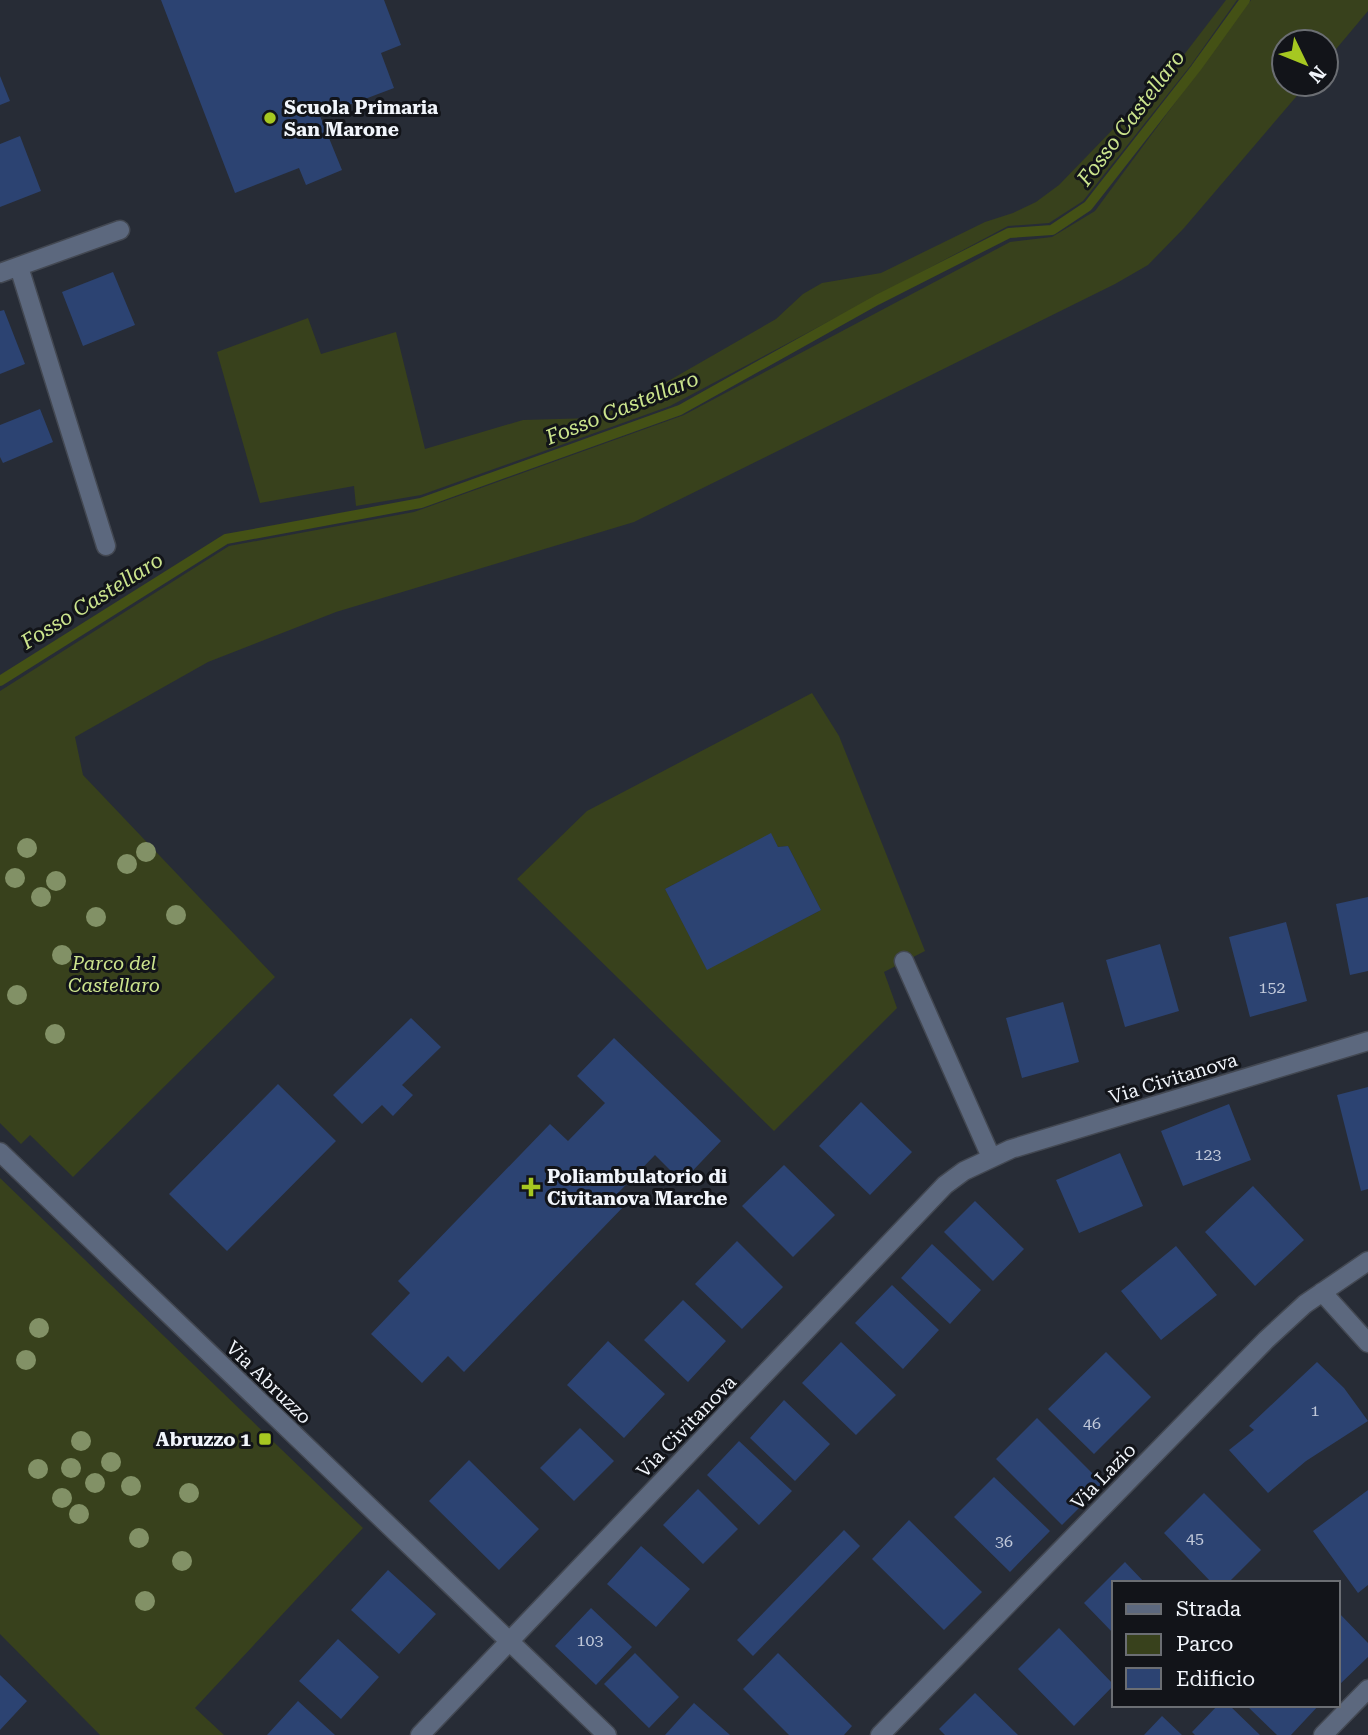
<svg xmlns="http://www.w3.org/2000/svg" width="1368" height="1735" viewBox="0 0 1368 1735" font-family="'Roboto Serif',serif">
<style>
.green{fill:#38411c;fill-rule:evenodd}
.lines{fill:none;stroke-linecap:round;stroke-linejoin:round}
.stream{stroke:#445115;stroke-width:10}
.building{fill:#2c4372}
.minor-casing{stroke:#434852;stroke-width:21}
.minor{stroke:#5c687e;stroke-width:18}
.tree{fill:#829166}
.poi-dot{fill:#a6c821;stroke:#121419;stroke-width:2.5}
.labels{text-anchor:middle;stroke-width:6;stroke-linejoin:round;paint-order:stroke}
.number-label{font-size:16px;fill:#c0c8d9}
.poi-label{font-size:19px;font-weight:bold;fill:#f1f5fb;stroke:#121419;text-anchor:start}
.park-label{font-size:19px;font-style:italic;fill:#cce48d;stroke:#121419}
.street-label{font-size:19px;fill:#f1f5fb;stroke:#121419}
.water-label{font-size:21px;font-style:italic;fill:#cce58d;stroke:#121419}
</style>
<rect width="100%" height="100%" fill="#272c36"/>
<path class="green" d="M1226 0H1237L1191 65 1083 201 1049 223 1008 226 670 406 421 495 356 506 354 486 260 503 217 352 308 318 321 354 396 332 425 449 523 420 594 418 637 399 776 319 803 294 822 283 881 273 985 222 1013 213 1036 202 1059 185 1180 60Z
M1251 0H1368V11L1326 61V42H1284V84H1307L1184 228 1148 265 1115 284 634 522 336 612 208 662 75 737 83 775 275 977 73 1177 30 1135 21 1144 0 1123V691L229 546 414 512 684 415 1010 242 1052 237 1095 211Z
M812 693 839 736 925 951 884 972 897 1008 774 1131 517 879 587 811ZM771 834 778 847 788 846 821 910 707 969 665 889Z
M0 1178 363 1528 195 1708 224 1735H100L0 1634Z"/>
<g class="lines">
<path class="stream" d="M0 681 226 539 421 503 680 410 877 300 1009 233 1052 230 1088 206 1196 68 1245 0"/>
</g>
<path class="building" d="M161 0H384L401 45 381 53 394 88 320 116 342 170 306 185 299 168 235 193Z
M0 76 10 101 0 105Z
M20 136 41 191 0 207V144Z
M113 272 135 325 83 346 62 292Z
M4 310 25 364 0 374V311Z
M40 409 53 442 3 463 0 457V425Z
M771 833 778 847 788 846 821 910 707 970 665 889Z
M1368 897V971L1350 975 1336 904Z
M1286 922 1307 1001 1250 1017 1229 937Z
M1160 944 1179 1011 1125 1027 1106 960Z
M1063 1002 1079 1062 1022 1078 1006 1018Z
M411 1018 441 1047 402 1085 413 1095 393 1116 382 1105 362 1124 333 1095Z
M614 1038 721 1141 682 1182 655 1155 616 1195 626 1204 464 1372 448 1356 422 1383 371 1334 410 1293 398 1281 550 1124 568 1141 605 1103 577 1076Z
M278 1084 336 1141 227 1251 169 1194Z
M1368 1087V1189L1361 1191 1337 1095Z
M861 1102 912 1152 870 1195 819 1146Z
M1229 1104 1251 1160 1183 1186 1161 1131Z
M1120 1153 1143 1206 1079 1233 1056 1180Z
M784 1165 835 1215 793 1257 742 1206Z
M1253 1186 1304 1240 1255 1286 1205 1232Z
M975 1201 1024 1249 993 1281 944 1232Z
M737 1241 783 1287 742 1329 695 1284Z
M932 1244 981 1290 950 1324 901 1278Z
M1176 1246 1217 1295 1161 1340 1121 1291Z
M892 1285 939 1330 903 1369 855 1323Z
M683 1300 726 1341 688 1382 644 1340Z
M608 1341 665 1394 624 1438 567 1385Z
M841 1342 896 1395 856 1435 802 1383Z
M1106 1352 1151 1397 1094 1454 1048 1409Z
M1317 1362 1344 1388 1368 1421 1306 1461 1268 1493 1229 1450 1254 1430 1249 1426Z
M784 1400 830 1444 795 1481 750 1438Z
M1037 1418 1103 1484 1062 1525 996 1459Z
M580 1428 614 1461 574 1501 540 1468Z
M739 1441 792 1491 759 1525 707 1475Z
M469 1460 539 1529 499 1570 429 1501Z
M994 1477 1050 1531 1010 1572 954 1517Z
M698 1489 738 1529 703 1564 663 1525Z
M1368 1490V1585L1358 1593 1313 1531Z
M1204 1493 1261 1550 1228 1583H1212L1164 1533Z
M909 1520 982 1592 944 1630 872 1559Z
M844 1530 860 1546 753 1656 737 1640Z
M641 1546 690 1589 656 1627 607 1584Z
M1125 1562 1145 1583H1114V1634L1084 1603Z
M388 1570 436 1614 399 1654 351 1610Z
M591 1608 632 1647 596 1685 555 1646Z
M1338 1612 1368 1643V1657L1338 1686Z
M1059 1628 1114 1685 1074 1726 1018 1669Z
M338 1639 379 1677 341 1719 299 1681Z
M635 1653 679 1697 649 1728 604 1684Z
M778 1653 852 1726 844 1735H789L743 1689Z
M0 1675 27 1701 0 1730Z
M975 1693 1018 1735H945L939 1729Z
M298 1701 335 1735H267Z
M694 1703 730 1735H665Z
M1218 1705H1229L1260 1735H1195L1192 1732Z
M1246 1705H1319L1291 1735H1277Z
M1162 1716 1182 1735H1144Z"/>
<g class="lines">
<g class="minor-casing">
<path id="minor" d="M19 267 106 546
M0 273 120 230
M904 961 991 1157
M0 1152 607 1735
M1322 1292 1368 1343
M420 1735 945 1185 964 1171 1011 1149 1368 1041
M880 1735 1266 1340 1305 1304 1368 1261
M1323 1735 1368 1689"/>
</g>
<use href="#minor" class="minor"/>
</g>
<g class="tree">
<circle cx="27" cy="848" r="10"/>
<circle cx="146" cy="852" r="10"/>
<circle cx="127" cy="864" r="10"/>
<circle cx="15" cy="878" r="10"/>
<circle cx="56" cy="881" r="10"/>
<circle cx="41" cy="897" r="10"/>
<circle cx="176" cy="915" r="10"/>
<circle cx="96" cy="917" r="10"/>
<circle cx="62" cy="955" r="10"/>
<circle cx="17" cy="995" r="10"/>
<circle cx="55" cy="1034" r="10"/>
<circle cx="39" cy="1328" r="10"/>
<circle cx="26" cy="1360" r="10"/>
<circle cx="81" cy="1441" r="10"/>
<circle cx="111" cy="1462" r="10"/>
<circle cx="71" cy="1468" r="10"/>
<circle cx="38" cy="1469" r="10"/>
<circle cx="95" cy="1483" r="10"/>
<circle cx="131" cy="1486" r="10"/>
<circle cx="189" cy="1493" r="10"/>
<circle cx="62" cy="1498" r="10"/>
<circle cx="79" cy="1514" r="10"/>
<circle cx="139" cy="1538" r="10"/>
<circle cx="182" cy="1561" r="10"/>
<circle cx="145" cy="1601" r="10"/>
</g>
<g class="poi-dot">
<circle cx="270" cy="118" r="7"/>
<path d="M527.5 1176.5h7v7h7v7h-7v7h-7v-7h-7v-7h7z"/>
<rect x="258" y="1432" width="14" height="14" rx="3.5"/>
</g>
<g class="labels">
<g class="number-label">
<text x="1272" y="993">152</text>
<text x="1208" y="1160">123</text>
<text x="1315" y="1416">1</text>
<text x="1092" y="1429">46</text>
<text x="1195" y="1544">45</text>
<text x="1004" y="1547">36</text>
<text x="590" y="1646">103</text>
</g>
<g class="poi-label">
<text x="284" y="114">Scuola Primaria<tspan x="284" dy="22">San Marone</tspan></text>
<text x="547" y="1183">Poliambulatorio di<tspan x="547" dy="22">Civitanova Marche</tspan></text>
<text x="251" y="1446" text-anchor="end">Abruzzo 1</text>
</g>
<g class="park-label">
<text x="114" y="970">Parco del<tspan x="114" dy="22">Castellaro</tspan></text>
</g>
<g class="street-label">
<text transform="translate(1173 1078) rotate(-17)" y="7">Via Civitanova</text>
<text transform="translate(269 1382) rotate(44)" y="7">Via Abruzzo</text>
<text transform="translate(686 1426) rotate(-46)" y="7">Via Civitanova</text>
<text transform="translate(1103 1476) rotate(-46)" y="7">Via Lazio</text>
</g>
<g class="water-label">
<text transform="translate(1131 118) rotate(-53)" y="7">Fosso Castellaro</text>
<text transform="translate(622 408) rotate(-22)" y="7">Fosso Castellaro</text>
<text transform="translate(92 601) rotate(-32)" y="7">Fosso Castellaro</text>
</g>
</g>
<rect x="1112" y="1581" width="228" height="126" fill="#121419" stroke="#6b6e73" stroke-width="2"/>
<rect x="1126" y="1604" width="35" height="10" fill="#5c687e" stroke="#6b6e73" stroke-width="2"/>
<text x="1176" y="1616" font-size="21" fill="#f1f5fb">Strada</text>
<rect x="1126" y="1634" width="35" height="21" fill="#38411c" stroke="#6b6e73" stroke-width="2"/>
<text x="1176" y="1651" font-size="21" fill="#f1f5fb">Parco</text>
<rect x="1126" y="1668" width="35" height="21" fill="#2c4372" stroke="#6b6e73" stroke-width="2"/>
<text x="1176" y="1686" font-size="21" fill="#f1f5fb">Edificio</text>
<g transform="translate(1305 63) rotate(133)"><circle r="33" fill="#121419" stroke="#6b6e73" stroke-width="2"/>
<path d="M0-5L12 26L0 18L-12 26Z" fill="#a6c821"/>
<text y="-10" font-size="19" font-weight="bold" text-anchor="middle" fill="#f1f5fb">N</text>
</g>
</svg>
